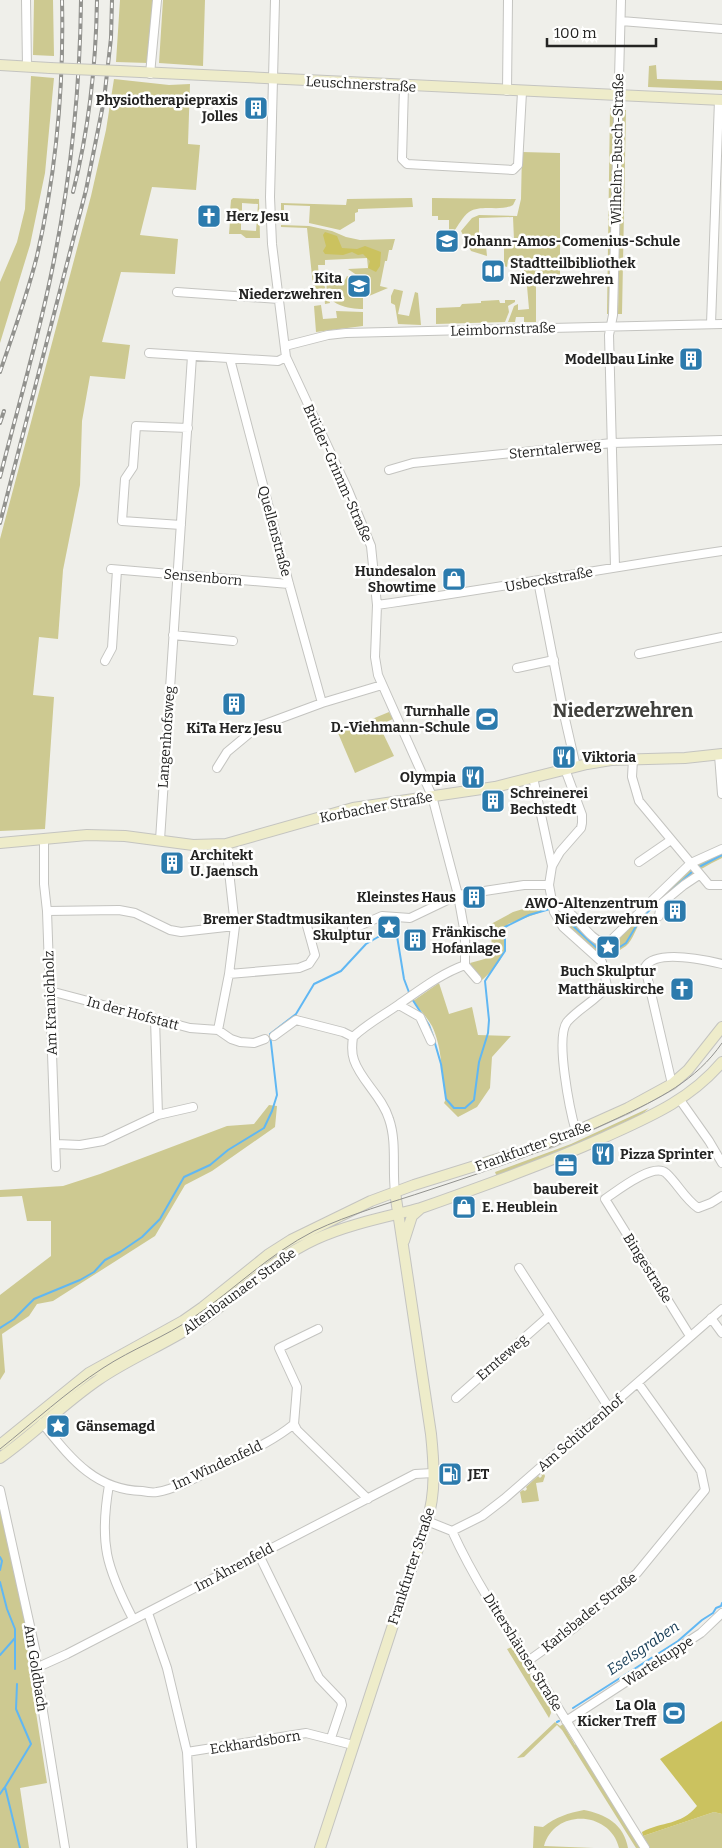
<svg xmlns="http://www.w3.org/2000/svg" width="722" height="1848" viewBox="0 0 722 1848" font-family="Bitter,serif">
<style>
.green{fill:#cdc991}
.forest{fill:#cbc25f}
.lines{fill:none;stroke-linecap:round;stroke-linejoin:round}
.stream{stroke:#60b7f3;stroke-width:2}
.street-casing{stroke:#c4c4c0;stroke-width:10}
.secondary-casing{stroke:#c4c4c0;stroke-width:12}
.street{stroke:#fff;stroke-width:8}
.secondary{stroke:#eeecca;stroke-width:10}
.tram{stroke:#92928e;stroke-width:1}
.rail-casing{stroke:#92928e;stroke-width:4}
.rail{stroke:#fffffe;stroke-width:2;stroke-dasharray:5.5;stroke-linecap:butt}
.secondary-bridge-casing{stroke:#c4c4c0;stroke-width:12;stroke-linecap:butt}
.secondary-bridge{stroke:#eeecca;stroke-width:10}
.labels{text-anchor:middle;stroke-width:5;stroke-linejoin:round;paint-order:stroke}
.street-label{font-size:14px;fill:#242423;stroke:#fffffe}
.poi-label{font-size:14px;font-weight:bold;fill:#242423;stroke:#fffffe;text-anchor:end}
.water-label{font-size:15px;font-style:italic;fill:#1b4059;stroke:#fffffe}
.district-label{font-size:19px;font-weight:bold;fill:#41413d;stroke:#fffffe}
</style>
<rect width="100%" height="100%" fill="#efefea"/>
<path class="green" d="M34 0H53L54 56 33 55Z
M120 0H154L148 63 116 62Z
M163 0H205L203 66 159 63Z
M656 65 657 79 722 81V90L648 87 649 66Z
M31 76 54 78 45 173 30 245 0 343V282L17 242 25 209Z
M114 79 169 85 190 84 188 144 200 145 196 190 152 187 140 235 178 239 175 274 121 272 102 342 130 345 125 379 90 376 82 421 80 485 63 570 58 639 39 637 33 695 54 697 45 829 0 831V539L91 196 106 130Z
M610 108H614L611 314H607Z
M621 110H626L622 314H618Z
M522 152 560 153V283H536V322H524V317H516L515 322H508L514 306 518 304V310L529 309 527 286 528 274 520 273V271H524V260H508L507 267 504 266V240H514L513 217 479 218V245L486 246 487 256 471 251 461 231 472 218 479 215 517 216 521 199Z
M233 198 259 199 260 238H246L241 234H229L230 221H241V230L256 231 258 204 242 203V213L230 212 231 200Z
M412 198 413 207 358 209V212L355 213V221L340 230 309 223 310 206 284 205V210H281V203L346 205 347 199Z
M432 198 516 199 513 205C500 212 482 204 469 212 463 216 458 226 454 231H449V220H438V216H432Z
M281 225 309 226 332 231 346 237 360 240 395 239 392 250H389L387 261H385L380 286 388 288 369 296 368 283 348 269 368 268 367 258 325 260V265H318L319 278H322L330 303 325 304 324 294 314 295 307 228 281 227Z
M347 276 363 286V309C347 309 323 304 327 283L344 282Z
M394 289 403 291 398 314 409 316 415 292 418 293 421 325 398 324 395 305 391 303V296Z
M499 300 500 303H505V300H515V302L508 306 509 312 505 322 436 324V308L460 307 462 304 481 303V301Z
M321 305 323 319 337 318 336 311 363 312V326L316 332 314 306Z
M389 712 393 719 379 725 394 756 355 773 338 733Z
M722 850V858C694 871 665 893 644 916 637 924 633 941 626 946 618 952 610 955 601 955L572 932 557 910 558 907 603 948H609L616 944 632 920 691 863Z
M544 897 547 910 508 924C502 932 507 942 504 951 501 962 490 973 482 980L477 977 470 963 492 957 491 924 513 912 533 906 531 898Z
M439 983 449 1014 472 1007 478 1035 511 1036 492 1057 490 1088 477 1107 458 1117 444 1103 446 1099C441 1075 443 1049 432 1026 427 1017 419 1009 413 1001Z
M269 1105 277 1106 275 1127 212 1171 185 1185 155 1236 53 1301 37 1304 29 1316 2 1334 5 1372 0 1380V1295L51 1256V1221H27L22 1196 0 1197V1190L63 1186 100 1174 227 1126 254 1124Z
M649 1108 641 1115 573 1147 497 1177 495 1172 571 1144Z
M543 1472 545 1476 543 1482 536 1483 539 1501 522 1503 520 1492 523 1490 525 1491 527 1489 526 1487 538 1476 540 1478 542 1476 541 1474Z
M0 1505 33 1658 32 1666 29 1670 30 1674 47 1783 20 1788 29 1848H0Z
M512 1647 550 1704 551 1713 549 1718 507 1649Z
M555 1722 560 1726 563 1724 575 1745 577 1744 640 1848H636L562 1730 557 1725 524 1757 517 1758Z
M584 1810C605 1814 624 1824 628 1848H619C610 1811 555 1808 544 1846L594 1848H533L534 1826 543 1827C556 1817 568 1813 584 1810Z
M714 1812 722 1814V1848H650L643 1836Z"/>
<path class="forest" d="M325 232 337 236 342 248 357 249 365 246 381 252 380 266 376 272 368 268 370 261 363 254 358 255 352 252 343 255 325 254 323 251 326 246 323 235Z
M722 1721V1814L714 1812 643 1836 642 1832C663 1821 680 1826 697 1806L660 1759Z"/>
<g class="lines">
<path class="stream" d="M697 868 722 855
M557 911 599 950 604 952H612L626 943 641 918 693 871
M412 999 429 1025 433 1036
M434 1040 441 1064 446 1099 454 1108H465L474 1100 479 1062 488 1033 489 1020 485 981 505 951V927L529 915 550 909
M0 1328 14 1319 34 1299 80 1280 94 1272 105 1260 120 1252 142 1237 160 1219 184 1177 210 1165 228 1150 264 1128 272 1111 277 1095 270 1034 296 1014 314 984 341 971 366 944 378 937 390 933 397 936 404 979 410 995
M0 1557 2 1561 0 1570
M0 1582 7 1609 15 1629V1669
M0 1655 15 1638
M17 1684 16 1709 31 1744 5 1787 20 1848
M573 1708 678 1641 702 1620 713 1613 716 1608 721 1606 722 1603
M557 1722 559 1721
M0 1794 4 1788"/>
<g class="street-casing">
<path id="street" d="M26 0 27 67
M275 0 270 197 272 244 286 357 348 490 371 546 377 605 375 657 378 675 432 796 458 895 465 934V965L477 979
M621 21 722 29
M150 74 157 0
M404 86 402 159 407 164 513 170 518 165 522 92
M507 91 508 0
M177 292 279 299
M711 324 719 100
M285 346 328 335 346 333 722 324
M149 353 278 361 286 357
M230 359 289 584 322 703
M389 470 413 463 612 443 722 440
M181 525 122 521 125 479 133 467 136 426 188 428
M615 567 609 335 613 315 621 0
M111 569 289 584
M538 581 563 710 576 767
M377 605C492 589 607 568 722 551
M173 635 233 641
M639 654 722 637
M105 661 112 648 117 570
M517 668 554 660
M719 755 722 794
M633 759 632 777 639 801 709 885H722
M217 768 227 752 257 727 322 703 382 685
M565 769 582 815V823L581 828 560 852 552 866 549 885 554 912 563 927 602 962 607 986C596 1001 579 1008 567 1022 555 1038 570 1111 576 1132
M534 782 552 866
M44 840V884L47 911 56 1167
M160 840 192 356
M226 844 235 926 229 974 299 968 309 964 315 955 307 926
M639 862 671 840
M553 905C576 907 584 939 607 944L691 863 722 849
M47 911 119 910 135 913 170 930 181 932 235 926
M659 916 661 904 684 885 699 875
M352 929 382 916 410 918 458 895 524 885H549
M50 991 190 1028 218 1030 231 1039 240 1042 254 1043 265 1039
M399 1005 420 1017 431 1041
M218 1030 229 974
M274 1036 296 1020 343 1032 353 1037
M672 1084 645 967C656 949 705 960 722 964
M680 1100 709 1141 722 1163
M158 1115 193 1107
M56 1144 80 1145 103 1141 158 1115 155 1019
M395 1192C392 1168 397 1142 389 1119 382 1096 361 1081 354 1060 351 1052 352 1044 353 1037 367 1024 382 1016 398 1005 420 990 440 974 465 965
M519 1268 609 1408
M711 1318 722 1333
M690 1336 605 1199C617 1191 653 1162 666 1173 678 1184 684 1198 698 1208L711 1203 722 1196
M456 1398 549 1316
M42 1423C70 1457 94 1490 142 1491 147 1492 153 1493 157 1492 177 1489 203 1474 221 1465 246 1453 272 1442 294 1424L297 1430 368 1499
M294 1424 297 1387 279 1348 318 1329
M109 1485C99 1543 106 1567 133 1619
M0 1490 36 1653V1668L65 1848
M427 1521 452 1531 482 1516 504 1499 722 1309
M452 1531C477 1586 512 1636 545 1687 579 1740 611 1794 645 1848
M259 1555 319 1678 341 1701 342 1705 331 1738
M148 1613 167 1668 187 1752 192 1848
M528 1661 574 1628 637 1573 705 1490 701 1471 638 1383
M36 1668 67 1654 415 1474 433 1473
M566 1721 701 1633 722 1613
M187 1752 306 1733 353 1745"/>
</g>
<g class="secondary-casing">
<path id="secondary" d="M0 65 50 68
M119 71 722 100
M0 843 87 835 125 836 193 845 226 844 353 808 495 787 587 764 611 760 685 758 722 754
M404 1241 412 1216 421 1208C483 1186 545 1164 605 1137 649 1117 690 1100 722 1062
M0 1445 89 1373 183 1321 203 1307 269 1254 291 1240 371 1201 414 1185 552 1142 628 1108 672 1084 688 1070 722 1027
M0 1458C34 1434 63 1404 98 1380 131 1357 169 1343 202 1320 241 1293 272 1259 316 1239 349 1224 386 1217 421 1208
M320 1848 427 1521C436 1493 434 1463 431 1434L395 1192"/>
</g>
<use href="#street" class="street"/>
<use href="#secondary" class="secondary"/>
<path class="tram" d="M0 1449C34 1422 66 1392 103 1368 132 1349 165 1337 194 1317 235 1289 269 1254 314 1231 350 1214 390 1203 429 1190 493 1169 557 1147 618 1118 658 1099 696 1081 722 1043"/>
<g class="rail-casing">
<path id="rail" d="M73 192C89 129 96 65 97 0
M0 372C13 334 27 296 37 256 56 173 64 86 62 0
M0 423 4 411
M0 477C17 410 37 343 51 275 70 184 80 93 81 0
M0 523 86 190 104 100 111 38 112 0"/>
</g>
<use href="#rail" class="rail"/>
<g class="secondary-bridge-casing">
<path id="secondary-bridge" d="M50 68 119 71"/>
</g>
<use href="#secondary-bridge" class="secondary-bridge"/>
</g>
<defs>
<g id="building-square" transform="scale(1.25)"><rect x="-9" y="-9" width="18" height="18" rx="4" fill="#2c7bad" stroke="#fffffe"/><path d="M-4-6H4V6H1V3H-1V6H-4ZM-2.5-4.3h1.7v1.8h-1.7ZM.8-4.3h1.7v1.8H.8ZM-2.5-1h1.7V.8h-1.7ZM.8-1h1.7V.8H.8Z" fill="#fff"/></g>
<g id="church-square" transform="scale(1.25)"><rect x="-9" y="-9" width="18" height="18" rx="4" fill="#2c7bad" stroke="#fffffe"/><path d="M-1.2-6h2.4v3.5h3.3v2.4h-3.3V6h-2.4V-.1h-3.3v-2.4h3.3Z" fill="#fff"/></g>
<g id="school-square" transform="scale(1.25)"><rect x="-9" y="-9" width="18" height="18" rx="4" fill="#2c7bad" stroke="#fffffe"/><path d="M0-5L7-2L0 1L-7-2ZM-4 1L0 2.5L4 1V4Q0 6-4 4Z" fill="#fff"/></g>
<g id="library-square" transform="scale(1.25)"><rect x="-9" y="-9" width="18" height="18" rx="4" fill="#2c7bad" stroke="#fffffe"/><path d="M-6-4Q-3-5.5-.7-3.5V5Q-3 3-6 4ZM6-4Q3-5.5 .7-3.5V5Q3 3 6 4Z" fill="#fff"/></g>
<g id="shop-square" transform="scale(1.25)"><rect x="-9" y="-9" width="18" height="18" rx="4" fill="#2c7bad" stroke="#fffffe"/><path d="M-5-2.5h2.3a2.7 3.5 0 0 1 5.4 0H5L5.5 6h-11ZM-1.5-2.5h3a1.5 2.3 0 0 0-3 0Z" fill="#fff"/></g>
<g id="stadium-square" transform="scale(1.25)"><rect x="-9" y="-9" width="18" height="18" rx="4" fill="#2c7bad" stroke="#fffffe"/><path d="M0-5a6.5 5 0 1 0 0 10a6.5 5 0 1 0 0-10ZM-3.5-1.8h7v3.6h-7Z" fill="#fff"/></g>
<g id="restaurant-square" transform="scale(1.25)"><rect x="-9" y="-9" width="18" height="18" rx="4" fill="#2c7bad" stroke="#fffffe"/><path d="M-5-6h1v4h1v-4h1v4h1v-4h1v5L-1.5 .5V6h-2V.5L-5-1ZM5-6V6H3V1.5H1.5Q1.5-4 5-6Z" fill="#fff"/></g>
<g id="sight-square" transform="scale(1.25)"><rect x="-9" y="-9" width="18" height="18" rx="4" fill="#2c7bad" stroke="#fffffe"/><path d="M0-6L1.8-2.2L6-1.7L2.9 1.2L3.7 5.4L0 3.3L-3.7 5.4L-2.9 1.2L-6-1.7L-1.8-2.2Z" fill="#fff"/></g>
<g id="office-square" transform="scale(1.25)"><rect x="-9" y="-9" width="18" height="18" rx="4" fill="#2c7bad" stroke="#fffffe"/><path d="M-6-3h4V-5.5h4V-3h4V5H-6ZM-1-4.5V-3h2v-1.5ZM-6 0V1H6V0Z" fill="#fff"/></g>
<g id="fuel-square" transform="scale(1.25)"><rect x="-9" y="-9" width="18" height="18" rx="4" fill="#2c7bad" stroke="#fffffe"/><path d="M-5.5-6h7V0h2V4h1.3V-2.5L3-4.5l.8-.8L6-3V5H2.5V1h-1V6h-7ZM-4.2-4.7v3.2H.2V-4.7Z" fill="#fff"/></g>
</defs>
<g fill-rule="evenodd">
<use href="#building-square" x="256" y="108"/>
<use href="#church-square" x="209" y="216"/>
<use href="#school-square" x="447" y="241"/>
<use href="#library-square" x="493" y="271"/>
<use href="#school-square" x="359" y="286"/>
<use href="#building-square" x="691" y="359"/>
<use href="#shop-square" x="454" y="579"/>
<use href="#building-square" x="234" y="704"/>
<use href="#stadium-square" x="487" y="719"/>
<use href="#restaurant-square" x="564" y="757"/>
<use href="#restaurant-square" x="473" y="777"/>
<use href="#building-square" x="493" y="801"/>
<use href="#building-square" x="172" y="863"/>
<use href="#building-square" x="474" y="897"/>
<use href="#building-square" x="675" y="911"/>
<use href="#sight-square" x="389" y="927"/>
<use href="#building-square" x="415" y="940"/>
<use href="#sight-square" x="608" y="947"/>
<use href="#church-square" x="682" y="989"/>
<use href="#restaurant-square" x="603" y="1154"/>
<use href="#office-square" x="566" y="1165"/>
<use href="#shop-square" x="464" y="1207"/>
<use href="#sight-square" x="58" y="1426"/>
<use href="#fuel-square" x="450" y="1474"/>
<use href="#stadium-square" x="674" y="1713"/>
</g>
<g class="labels">
<g class="street-label">
<text transform="translate(361 84) rotate(3)" y="5">Leuschnerstraße</text>
<text transform="translate(617 149) rotate(-89)" y="5">Wilhelm-Busch-Straße</text>
<text transform="translate(503 329) rotate(-2)" y="5">Leimbornstraße</text>
<text transform="translate(555 449) rotate(-6)" y="5">Sterntalerweg</text>
<text transform="translate(338 473) rotate(66)" y="5">Brüder-Grimm-Straße</text>
<text transform="translate(275 531) rotate(75)" y="5">Quellenstraße</text>
<text transform="translate(203 577) rotate(5)" y="5">Sensenborn</text>
<text transform="translate(549 579) rotate(-10)" y="5">Usbeckstraße</text>
<text transform="translate(166 737) rotate(-86)" y="5">Langenhofsweg</text>
<text transform="translate(376 807) rotate(-11)" y="5">Korbacher Straße</text>
<text transform="translate(50 1003) rotate(-92)" y="5">Am Kranichholz</text>
<text transform="translate(133 1013) rotate(15)" y="5">In der Hofstatt</text>
<text transform="translate(533 1146) rotate(-20)" y="5">Frankfurter Straße</text>
<text transform="translate(648 1268) rotate(58)" y="5">Bingestraße</text>
<text transform="translate(239 1291) rotate(-36)" y="5">Altenbaunaer Straße</text>
<text transform="translate(502 1357) rotate(-41)" y="5">Ernteweg</text>
<text transform="translate(580 1433) rotate(-41)" y="5">Am Schützenhof</text>
<text transform="translate(217 1465) rotate(-25)" y="5">Im Windenfeld</text>
<text transform="translate(411 1566) rotate(-72)" y="5">Frankfurter Straße</text>
<text transform="translate(234 1567) rotate(-28)" y="5">Im Ährenfeld</text>
<text transform="translate(589 1612) rotate(-39)" y="5">Karlsbader Straße</text>
<text transform="translate(523 1652) rotate(58)" y="5">Dittershäuser Straße</text>
<text transform="translate(658 1661) rotate(-33)" y="5">Wartekuppe</text>
<text transform="translate(36 1668) rotate(81)" y="5">Am Goldbach</text>
<text transform="translate(255 1742) rotate(-9)" y="5">Eckhardsborn</text>
</g>
<g class="poi-label">
<text x="238" y="105">Physiotherapiepraxis<tspan x="238" dy="16">Jolles</tspan></text>
<text x="226" y="221" text-anchor="start">Herz Jesu</text>
<text x="464" y="246" text-anchor="start">Johann-Amos-Comenius-Schule</text>
<text x="510" y="268" text-anchor="start">Stadtteilbibliothek<tspan x="510" dy="16">Niederzwehren</tspan></text>
<text x="342" y="283">Kita<tspan x="342" dy="16">Niederzwehren</tspan></text>
<text x="674" y="364">Modellbau Linke</text>
<text x="436" y="576">Hundesalon<tspan x="436" dy="16">Showtime</tspan></text>
<text x="470" y="716">Turnhalle<tspan x="470" dy="16">D.-Viehmann-Schule</tspan></text>
<text x="234" y="733" text-anchor="middle">KiTa Herz Jesu</text>
<text x="582" y="762" text-anchor="start">Viktoria</text>
<text x="456" y="782">Olympia</text>
<text x="510" y="798" text-anchor="start">Schreinerei<tspan x="510" dy="16">Bechstedt</tspan></text>
<text x="190" y="860" text-anchor="start">Architekt<tspan x="190" dy="16">U. Jaensch</tspan></text>
<text x="456" y="902">Kleinstes Haus</text>
<text x="658" y="908">AWO-Altenzentrum<tspan x="658" dy="16">Niederzwehren</tspan></text>
<text x="372" y="924">Bremer Stadtmusikanten<tspan x="372" dy="16">Skulptur</tspan></text>
<text x="432" y="937" text-anchor="start">Fränkische<tspan x="432" dy="16">Hofanlage</tspan></text>
<text x="608" y="976" text-anchor="middle">Buch Skulptur</text>
<text x="664" y="994">Matthäuskirche</text>
<text x="620" y="1159" text-anchor="start">Pizza Sprinter</text>
<text x="566" y="1194" text-anchor="middle">baubereit</text>
<text x="482" y="1212" text-anchor="start">E. Heublein</text>
<text x="76" y="1431" text-anchor="start">Gänsemagd</text>
<text x="468" y="1479" text-anchor="start">JET</text>
<text x="656" y="1710">La Ola<tspan x="656" dy="16">Kicker Treff</tspan></text>
</g>
<g class="water-label">
<text transform="translate(643 1648) rotate(-34)" y="5">Eselsgraben</text>
</g>
<g class="district-label">
<text x="623" y="717">Niederzwehren</text>
</g>
</g>
<path d="M547 38v8h109v-8" fill="none" stroke="#242423" stroke-width="2.5"/>
<text x="554" y="38" font-size="15" fill="#242423" stroke="#fffffe" stroke-width="4" paint-order="stroke">100 m</text>
</svg>
